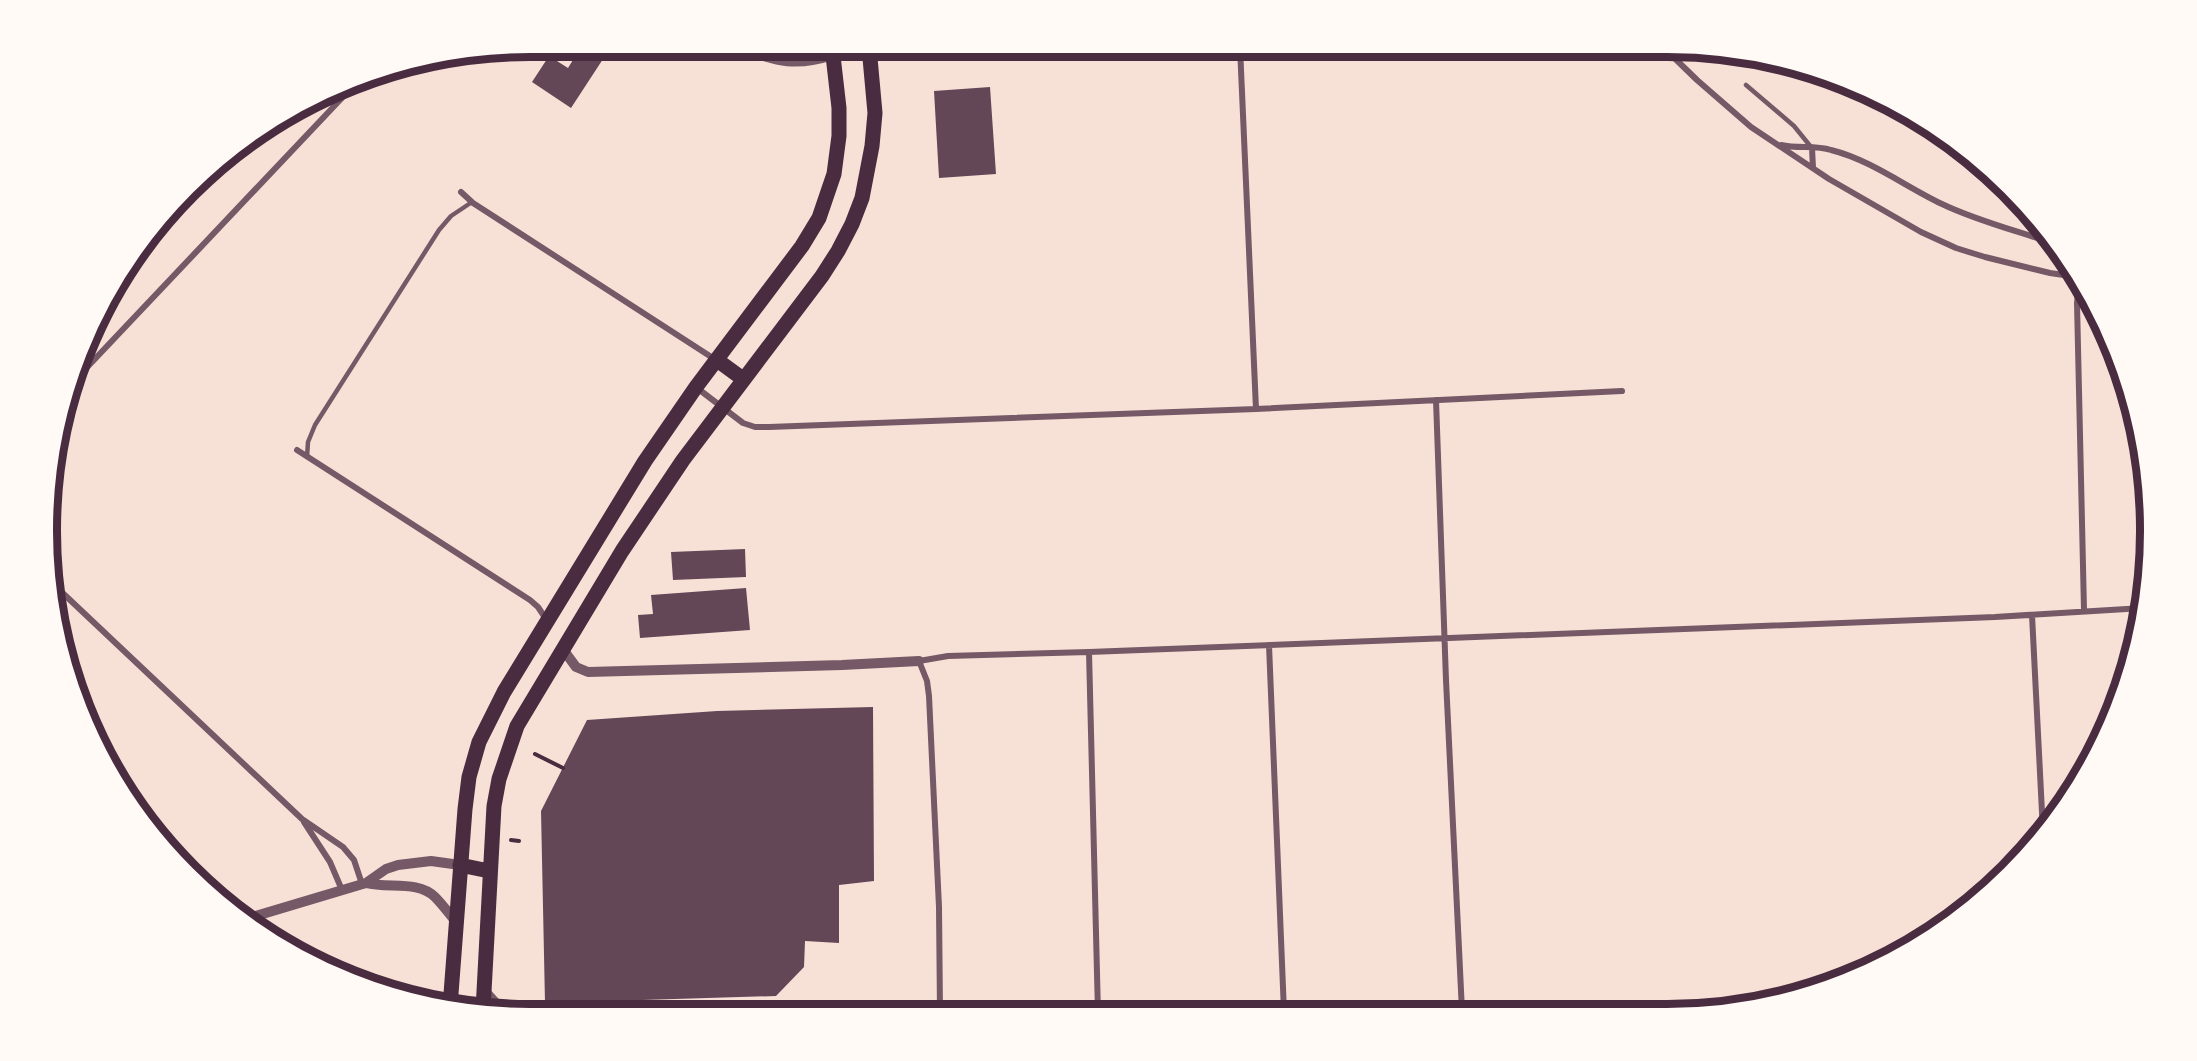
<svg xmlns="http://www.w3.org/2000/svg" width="2197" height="1061" viewBox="0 0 2197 1061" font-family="'Noto Sans',sans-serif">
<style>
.building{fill:#644757}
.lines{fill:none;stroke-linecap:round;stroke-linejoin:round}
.path{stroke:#4a2c40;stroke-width:4}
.service{stroke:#755966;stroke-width:4.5}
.minor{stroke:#755966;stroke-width:6}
.tertiary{stroke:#755966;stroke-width:10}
.primary{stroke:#4a2c40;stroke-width:15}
.rim{fill:none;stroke:#4a2c40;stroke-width:8}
</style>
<rect width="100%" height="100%" fill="#f7e1d7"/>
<path class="building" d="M581 47H590L605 56 571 108 532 82 549 56 568 68Z
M990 87 996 174 939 178 934 91Z
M745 549 746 577 673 580 671 552Z
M746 588 750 630 640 638 638 615 653 614 651 595Z
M873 707 874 881 839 885V943L805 941 804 967 776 996 545 1003 541 811 587 720 717 711Z"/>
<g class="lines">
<path class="path" d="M535 754 563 768
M511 840 519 841"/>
<path class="service" d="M1746 85 1794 126 1811 147
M307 457 308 442 315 425 439 230 451 216 472 202"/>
<path class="minor" d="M1240 47 1256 409
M1663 47 1697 80 1751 127 1829 179 1921 232 1956 248 1985 257 2050 273 2077 277
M1781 145C1798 149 1815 145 1831 150 1871 160 1906 187 1942 204 1977 221 2018 231 2055 244
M1812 148 1813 168
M461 192 473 203 716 360
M2079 281 2077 303 2084 610
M75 380 357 82
M697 388 743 423 755 427H769L1256 409 1622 391
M1436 400 1446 680 1462 1011
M297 450 530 600 538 607 546 619
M51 582 302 819 343 847 354 860 362 884
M2032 615 2043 832
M1269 645 1284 1012
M1089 652 1098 1013
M304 822 330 862 342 890
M940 1013 939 907 929 696 927 681 919 661 948 656 1089 652 1995 617 2143 608"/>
<path class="tertiary" d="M736 47C775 60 792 68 833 55
M562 648 576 667 588 672 842 665 919 661
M366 883C388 889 418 880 435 897 443 905 450 915 457 923
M249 918 366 883 386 869 398 865 431 861 460 865
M483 989 504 1012"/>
<path class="primary" d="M833 55 850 47
M717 360 743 379
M460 865 489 871
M450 1007 465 809 469 777 479 742 504 692 645 461 696 387 802 246 819 218 834 174 839 136V108L832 47
M483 1010 494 806 499 779 517 726 622 551 683 460 822 276 838 251 852 224 862 198 872 146 875 113 869 47"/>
</g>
<path d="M0 0H2197V1061H0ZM530 57H1667A473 473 0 0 1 2140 530V531A473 473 0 0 1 1667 1004H530A473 473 0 0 1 57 531V530A473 473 0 0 1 530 57Z" fill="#fffaf5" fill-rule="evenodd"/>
<path class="rim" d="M530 57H1667A473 473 0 0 1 2140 530V531A473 473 0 0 1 1667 1004H530A473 473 0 0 1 57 531V530A473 473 0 0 1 530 57Z"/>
</svg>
